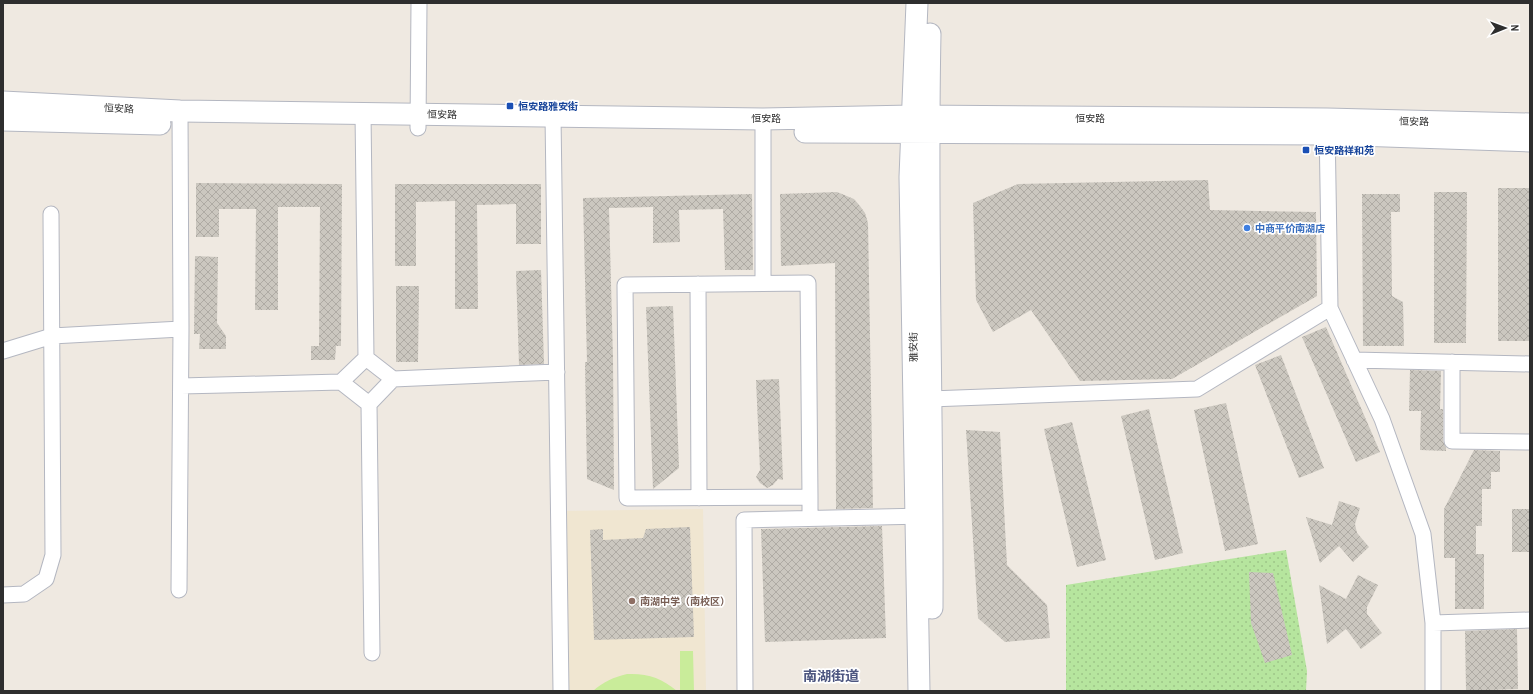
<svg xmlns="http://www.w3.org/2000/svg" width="1533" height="694" viewBox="0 0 1533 694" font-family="'Archivo Narrow','Noto Sans SC',sans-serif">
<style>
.education{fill:#f0e6d1}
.green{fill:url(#green-dots)}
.pitch{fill:#c9ec9a}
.building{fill:url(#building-cross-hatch)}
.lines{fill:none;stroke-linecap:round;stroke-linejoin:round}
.minor-casing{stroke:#b4b7c1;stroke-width:17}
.secondary-casing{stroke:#b4b7c1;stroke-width:23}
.minor{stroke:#fff;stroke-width:15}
.secondary{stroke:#fff;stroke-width:21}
.transit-dot{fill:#1a4fb4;stroke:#fff;stroke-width:1.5}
.shop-dot{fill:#3f7fe0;stroke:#fff;stroke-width:1.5}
.education-dot{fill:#8d6e63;stroke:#fff;stroke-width:1.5}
.labels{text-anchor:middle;stroke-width:3.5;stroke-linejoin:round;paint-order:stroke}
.transit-label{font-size:10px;font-weight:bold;fill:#164399;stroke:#fff;text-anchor:start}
.street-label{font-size:10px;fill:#2e2e2e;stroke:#fff}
.shop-label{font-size:10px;font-weight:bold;fill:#366cbe;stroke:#fff;text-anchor:start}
.education-label{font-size:10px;font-weight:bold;fill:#785e54;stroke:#fff;text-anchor:start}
.district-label{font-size:14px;font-weight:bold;fill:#4d5680;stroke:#fff}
</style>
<defs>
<pattern id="green-dots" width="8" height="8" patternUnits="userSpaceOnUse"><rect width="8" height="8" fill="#b6e59e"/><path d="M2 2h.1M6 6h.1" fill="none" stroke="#9dc588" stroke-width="1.8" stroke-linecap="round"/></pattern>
<pattern id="building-cross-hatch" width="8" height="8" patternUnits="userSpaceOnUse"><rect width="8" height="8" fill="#cbc7bf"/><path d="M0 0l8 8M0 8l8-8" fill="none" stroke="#afaba4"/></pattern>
</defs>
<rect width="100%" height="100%" fill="#efe9e1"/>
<path class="education" d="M703 509 706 691H561L559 511Z"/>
<path class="green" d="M1286 550 1307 671 1306 691H1066V585Z"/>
<path class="pitch" d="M680 651H693L694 691H680Z
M627 674C647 673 662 678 677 691H593C603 682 614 677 627 674Z"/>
<path class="building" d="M1208 180 1210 210 1316 212 1317 296 1172 379 1080 381 1031 310 993 332 976 300 973 203 1018 184Z
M196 183 342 184 341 346H336L335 360H311V346H319L320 207H278V310H255L256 209H219V237H196Z
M395 184H541V244H516V204L477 205 478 309H455V201L416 202V266H395Z
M1498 188H1530V341H1498Z
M837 192 854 199 860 206 865 213 868 223 873 508 836 509 835 263 781 266 780 194Z
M1434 192H1467L1466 343H1434Z
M752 194 753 270H725L723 209 679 210 680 242 653 243V207L609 208 613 359 614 490 587 479 585 362H587L583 198Z
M1362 194H1400V212H1391L1392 296 1403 302 1404 346H1363Z
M195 256 218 257 217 323 226 336V349H199L200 334H194Z
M541 270 544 364 519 365 516 271Z
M396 286H419L418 362H396Z
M673 306 679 468 653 489 646 307Z
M1326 327 1380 452 1356 462 1302 337Z
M1281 355 1324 468 1299 478 1255 365Z
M1410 370 1441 371 1440 409H1443V441L1446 447V451L1420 450 1421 411H1409Z
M779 379 783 480 778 479 773 485 767 488 760 483 756 477 760 470 756 380Z
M1226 403 1258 544 1225 551 1194 410Z
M1149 409 1183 553 1155 560 1121 416Z
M1072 422 1106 560 1077 567 1044 429Z
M966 430 1000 432 1007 565 1047 605 1050 638 1005 642 978 618Z
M1474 450 1500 451V472H1491V489H1482V526H1476V554H1484V609H1455V558H1444V509Z
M1339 501 1360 508 1355 524 1357 533 1369 547 1353 562 1339 546 1320 563 1306 517 1332 525Z
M1512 509H1530V552H1512Z
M882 526 886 638 765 642 761 529Z
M690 527 694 637 594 640 590 530 603 529V540L643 538 646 529Z
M1249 572 1273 573 1292 655 1265 663 1251 623Z
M1358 575 1378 585 1367 607V614L1382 633 1361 649 1346 629 1327 644 1319 585 1346 599Z
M1517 629 1518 689 1466 691 1465 631Z"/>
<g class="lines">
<g class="minor-casing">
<path id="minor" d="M553 116 561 691
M763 119V283
M1327 124 1330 308 1382 419 1423 534 1433 623V691
M418 128 419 3
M698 284 699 498
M3 351 52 336 181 329
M366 358 393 379 557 372
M1354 360 1530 364
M1452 362V441L1530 442
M341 382 366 358 363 113
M181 386 341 382 369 404
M930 399 1197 389 1330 308
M810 497 627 498 625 285 808 283 810 497V518
M179 590 181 329 180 111
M3 595 24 594 46 579 53 555 51 214
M1433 623 1530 620
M372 653 369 404 393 379
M745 691 744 520 925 516"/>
</g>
<g class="secondary-casing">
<path id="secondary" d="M917 3 910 177 919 691
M930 34C926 225 933 417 932 608
M3 102 180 111 763 119 912 116 1327 119 1530 124
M3 120 160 124
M805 132 1327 134 1530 141"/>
</g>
<use href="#minor" class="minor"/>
<use href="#secondary" class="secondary"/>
</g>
<g class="transit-dot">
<rect x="506" y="102" width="8" height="8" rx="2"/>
<rect x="1302" y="146" width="8" height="8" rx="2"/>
</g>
<circle class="shop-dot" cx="1247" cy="228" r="4"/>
<circle class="education-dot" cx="632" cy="601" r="4"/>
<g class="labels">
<g class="transit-label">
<text x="518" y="110">恒安路雅安街</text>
<text x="1314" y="154">恒安路祥和苑</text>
</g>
<g class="street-label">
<text transform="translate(119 108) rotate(3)" y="4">恒安路</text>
<text transform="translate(442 114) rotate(1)" y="4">恒安路</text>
<text x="766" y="122">恒安路</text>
<text x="1090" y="122">恒安路</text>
<text transform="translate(1414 121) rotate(1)" y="4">恒安路</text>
<text transform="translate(913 347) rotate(-91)" y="4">雅安街</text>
</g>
<g class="shop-label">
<text x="1255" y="232">中商平价南湖店</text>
</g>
<g class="education-label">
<text x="640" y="605">南湖中学（南校区）</text>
</g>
<g class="district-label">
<text x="831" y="681">南湖街道</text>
</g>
</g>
<rect width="1533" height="694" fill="none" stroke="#2e2e2e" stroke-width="8"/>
<g transform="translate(1505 28) rotate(89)" stroke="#ffffff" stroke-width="3" paint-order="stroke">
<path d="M0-3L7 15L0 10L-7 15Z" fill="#2e2e2e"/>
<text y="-6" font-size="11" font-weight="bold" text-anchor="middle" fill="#2e2e2e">N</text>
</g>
</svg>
